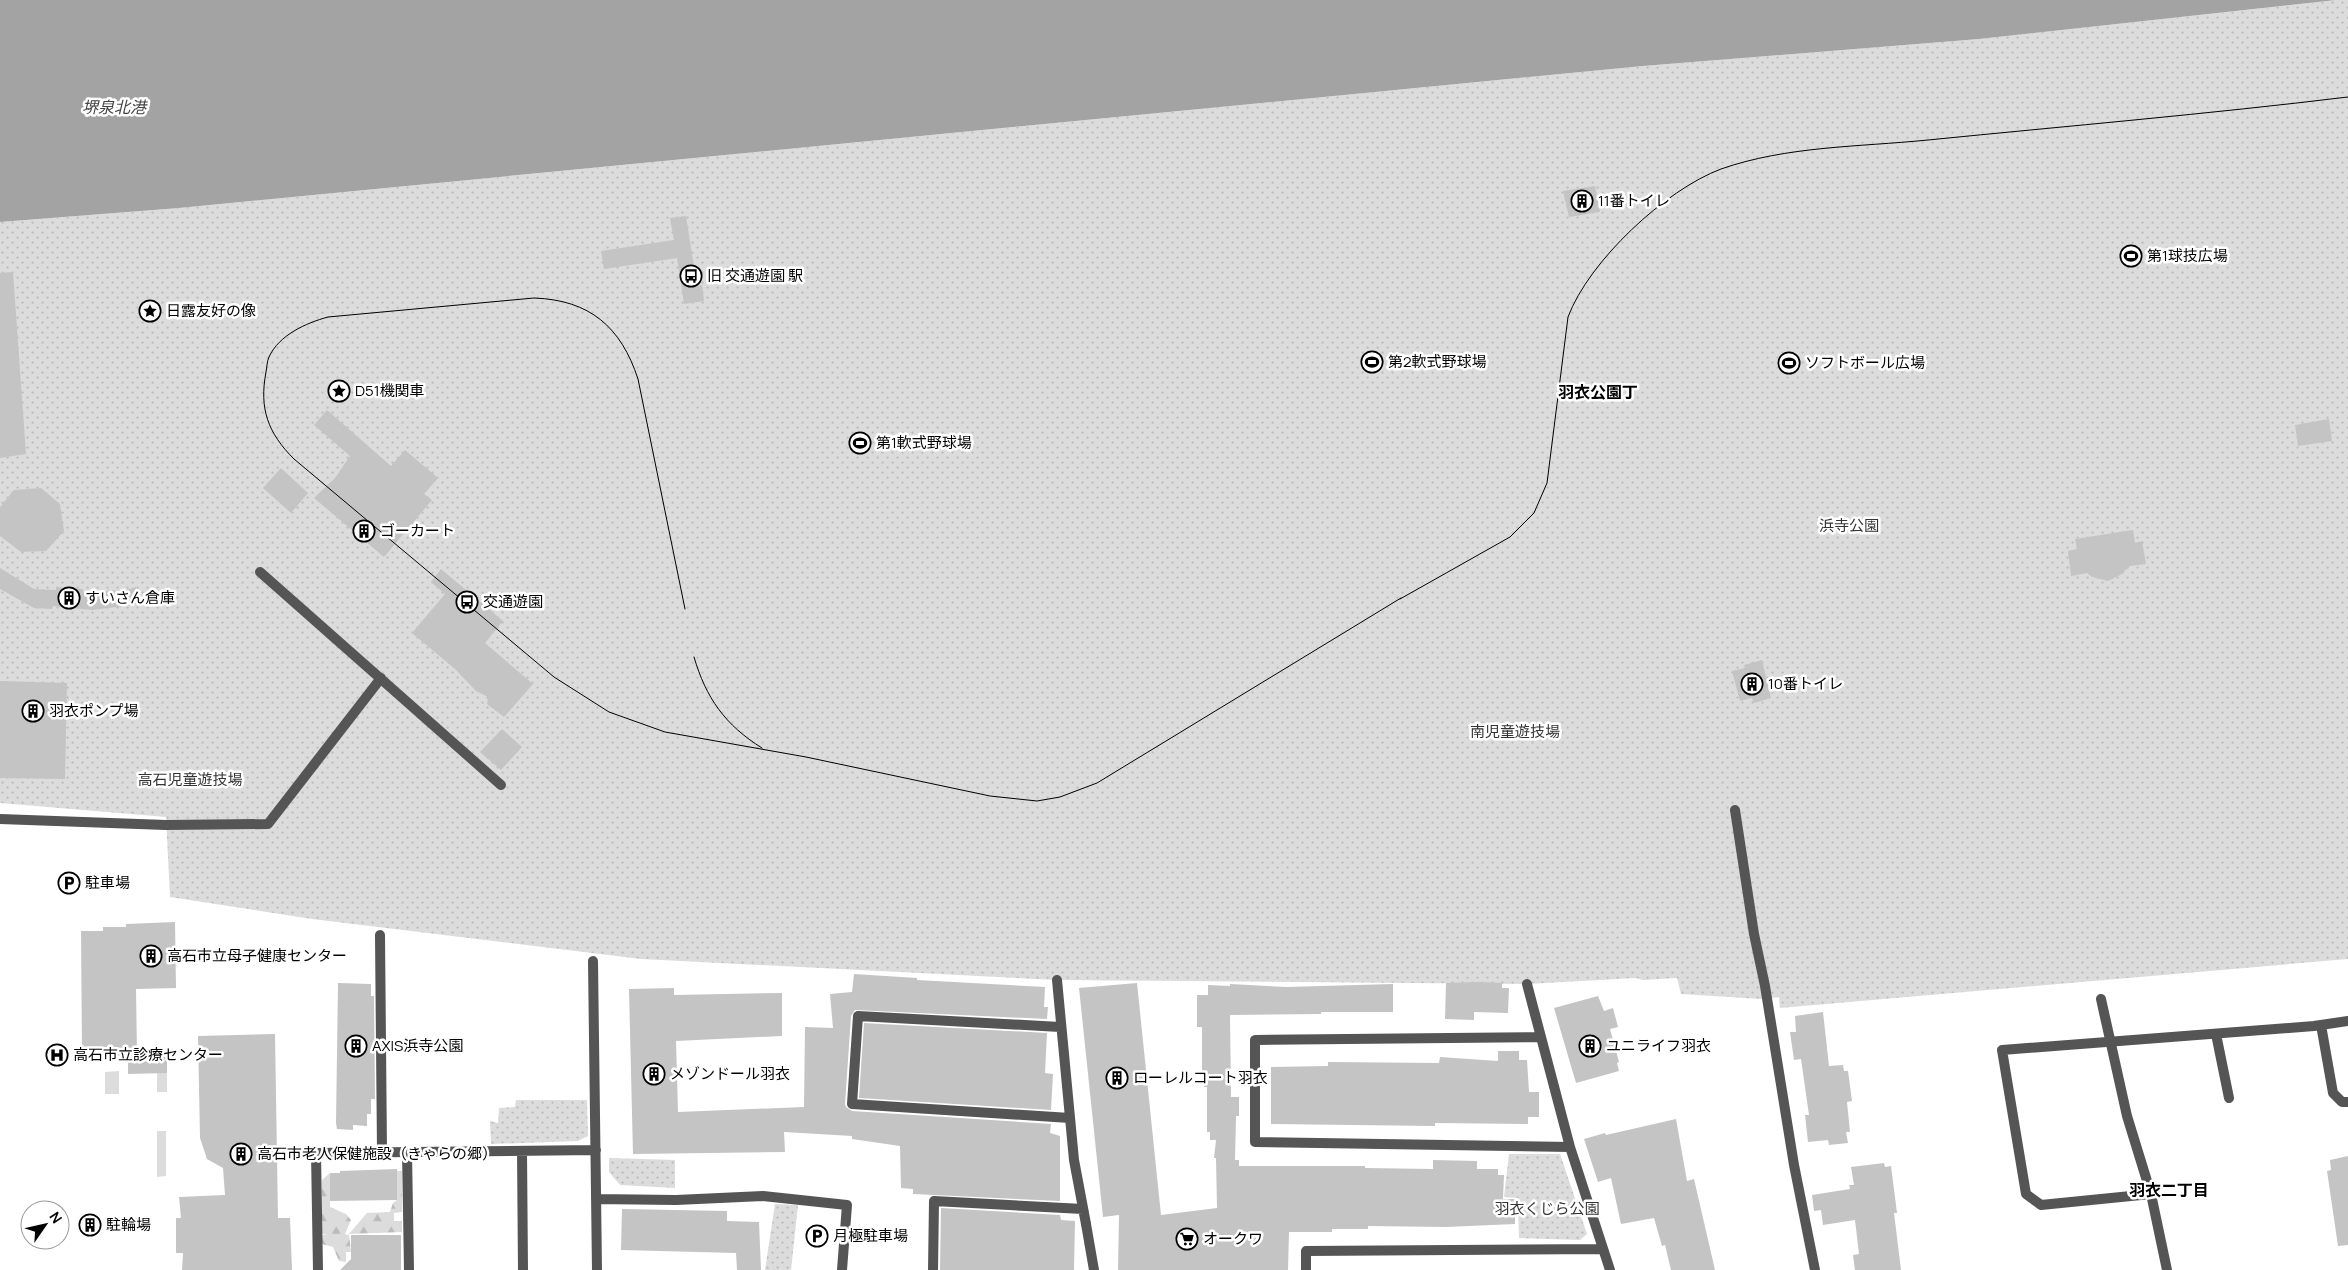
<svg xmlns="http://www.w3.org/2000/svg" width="2348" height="1270" viewBox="0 0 2348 1270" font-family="Manrope,'Noto Sans JP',sans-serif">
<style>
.grass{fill:#dcdcdc}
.forest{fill:url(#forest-firs)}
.park{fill:url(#park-dots)}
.water{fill:#a3a3a3}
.building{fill:#c4c4c4}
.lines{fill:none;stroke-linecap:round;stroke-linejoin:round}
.pedestrian{stroke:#555;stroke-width:10}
.minor{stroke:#555;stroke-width:10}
.tertiary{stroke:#555;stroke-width:10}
.tram{stroke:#000;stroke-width:1}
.labels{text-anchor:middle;stroke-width:5;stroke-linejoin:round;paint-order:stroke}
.poi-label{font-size:15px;fill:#000;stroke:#fff;text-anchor:start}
.park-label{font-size:15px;fill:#333;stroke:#fff}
.water-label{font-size:16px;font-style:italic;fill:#444;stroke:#fff}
.neighbourhood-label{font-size:16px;font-weight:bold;fill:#000;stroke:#fff}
</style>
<defs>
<pattern id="forest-firs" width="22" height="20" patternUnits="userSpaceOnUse" patternTransform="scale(1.25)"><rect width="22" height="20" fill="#dcdcdc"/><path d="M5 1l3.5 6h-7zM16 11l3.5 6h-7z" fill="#bbb"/></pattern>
<pattern id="park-dots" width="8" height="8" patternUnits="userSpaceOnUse" patternTransform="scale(1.25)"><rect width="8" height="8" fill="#dcdcdc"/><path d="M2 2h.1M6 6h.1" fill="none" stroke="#bbb" stroke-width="1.8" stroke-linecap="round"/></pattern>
</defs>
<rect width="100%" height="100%" fill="#fff"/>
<path class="grass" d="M157 1064 167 1065V1092H157Z
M119 1071V1094H105V1072Z
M157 1131H166V1176L157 1177Z"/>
<path class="forest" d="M397 1171H402V1212L394 1213V1221H402V1232L349 1234 351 1252H346V1262L339 1261 333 1247 322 1244V1235H327L322 1234V1180L330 1173V1207L346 1214 351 1220 345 1234 348 1235 367 1213 390 1212 393 1203 397 1200Z"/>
<path class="park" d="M2336 0H2348V959L1780 1008 1779 997 1761 999 1681 994 1677 978 1643 980 1636 978 1527 984 1057 980 641 959 312 919 170 897 166 817 0 803V222L179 208 1643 66 1979 39Z
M516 1100H587L588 1136 578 1141 491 1144 490 1121 498 1123 499 1108 515 1107Z
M1509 1154H1560L1587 1234 1580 1240 1519 1238 1518 1198 1504 1197Z
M609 1158 675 1160V1188L620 1185 609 1172Z
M775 1204 798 1205 791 1270H765Z"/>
<path class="water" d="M0 0H2336L1979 39 1643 66 179 208 0 222Z"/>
<path class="building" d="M1595 186 1600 212 1569 217 1563 191Z
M686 216 697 286 702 285 704 301 684 304 677 258 604 269 601 251 674 240 670 218Z
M13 272 26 454 0 458V273Z
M327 410 391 466 405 450 438 478 424 494 432 500 384 557 314 498 335 478 350 456 314 425Z
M2329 419 2332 441 2298 446 2295 425Z
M281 468 308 493 291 513 263 488Z
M41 488 60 504 64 531 46 551 21 552 0 536V507L14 490Z
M2133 530 2135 543 2142 541 2146 564 2130 566 2120 575 2108 581 2092 577 2087 573 2071 576 2068 551 2077 549 2075 539Z
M0 568 34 589 56 590V587L83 589V593L115 590 116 593 136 587 141 604 92 610 53 606 52 609 34 608 0 589Z
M441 569 503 621 485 643 533 684 504 717 487 704 488 697 476 691 455 669 412 633 445 594 431 582Z
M1762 660 1771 698 1754 703 1752 698 1740 701 1732 671 1745 668 1744 665Z
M0 681 67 683 65 779 0 778Z
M502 729 522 747 501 770 480 752Z
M175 922 176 988 136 989 137 1055 105 1056V1051L82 1052 81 931H103V927H126V924Z
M854 974 917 978V980L1045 987 1044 1007H1048L1047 1019 855 1010 851 1016 845 1104 846 1107 852 1111 1051 1124 1050 1133 1060 1136V1201L913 1194V1189L901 1188 900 1146 852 1139V1136L784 1132 785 1152 633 1154 629 989 674 988V995L782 993V1036L676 1041 678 1112 804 1107 805 1027 833 1028 830 994 852 992Z
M1478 982 1502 983V988H1509L1508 1013 1474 1012V1020L1445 1019 1446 983Z
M338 983 371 984V996H374L375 1099H371V1114H367V1126L353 1125V1130L337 1129 336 1123Z
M1137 983 1161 1215 1217 1208 1216 1158H1214L1216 1140H1210V1132H1207V1087H1204V1082H1202V1027H1197V995H1208V985L1230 986V984L1286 987 1393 984V1012H1321V1014L1230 1015 1231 1097H1239V1116H1236L1235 1160H1239V1166H1365V1168L1433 1169V1160L1477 1161V1169H1498V1175H1504L1503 1199H1515V1224L1446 1227 1368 1226V1229H1332V1232H1289L1288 1270H1118L1119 1215 1103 1217 1079 988Z
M1598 996 1604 1011 1613 1008 1618 1027 1610 1029 1619 1062 1617 1063 1619 1071 1576 1083 1554 1008Z
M1823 1012 1829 1066 1843 1065 1844 1071H1848L1852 1101 1847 1102 1850 1132H1846L1848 1143 1829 1145 1828 1140 1808 1142 1805 1115H1809L1801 1059 1794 1060 1790 1032H1796L1795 1016Z
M864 1023 1047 1033 1045 1073 1053 1074 1051 1110 859 1098Z
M275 1034 278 1218H290L292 1270H182L183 1253H176V1218H181L179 1197 225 1195 223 1168 207 1159 200 1138 198 1036Z
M1498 1051H1519V1060H1527L1529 1092H1539V1117H1528V1124L1435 1123V1126L1271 1124V1067L1328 1066V1062L1439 1063 1440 1057 1498 1061Z
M128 1055H167V1073L128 1074Z
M1676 1119 1687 1181 1694 1179 1715 1270H1671L1665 1245 1662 1246 1654 1218 1621 1224 1611 1178 1598 1182 1584 1139 1605 1133 1606 1135Z
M2348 1156V1245L2338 1246 2327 1171 2331 1170 2330 1160Z
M1884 1163 1885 1167 1891 1166 1897 1213H1894L1901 1270H1855L1853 1255 1859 1254 1855 1220 1823 1225 1821 1210 1814 1211 1812 1195 1850 1189 1849 1185H1854L1851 1167Z
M397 1169V1200L330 1201V1173H340V1171Z
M941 1208 1060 1215 1061 1220 1075 1221 1074 1270H940Z
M622 1209 727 1211V1221L759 1222 761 1270H737L736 1253 621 1250Z
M351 1235H401V1270H340L351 1259Z"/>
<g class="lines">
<path class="pedestrian" d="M260 572 501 785
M166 825 268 824 381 678"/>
<path class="minor" d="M1735 810 1754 934 1765 986 1794 1165 1815 1270
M0 819 166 825
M380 935 382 1152
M593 961 597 1270
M1057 980 1074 1160 1086 1224
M1527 984 1570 1147 1610 1270
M2101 999 2127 1116 2151 1194 2167 1270
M2321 1025 2333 1093 2342 1102H2348
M1060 1027 858 1016 852 1104 1070 1118
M2216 1034 2229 1098
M1540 1037 1255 1040V1142L1570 1147
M522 1151 523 1270
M407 1152 409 1270
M2151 1194 2041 1205 2026 1194 2002 1050 2314 1026 2348 1021
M596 1199 676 1200 763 1196 847 1205 842 1270
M318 1270 316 1153 596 1150
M933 1270 934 1201 1083 1209
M1306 1270V1251L1603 1249"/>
<path class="tertiary" d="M1086 1224 1094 1270"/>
<path class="tram" d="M1400 599 1510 537 1534 513 1547 483 1568 317C1589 261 1665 190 1721 169 1787 146 1858 147 1928 140 2068 126 2208 114 2348 97
M685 609 638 379C621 327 590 300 534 298L328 317C306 323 279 335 269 357 267 361 267 367 266 372 259 409 268 433 294 459L554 677 609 712 665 732 806 757 990 796 1037 801 1060 797 1097 783 1401 598
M694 657C706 698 725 725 762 748"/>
</g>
<defs>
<g id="building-ring" transform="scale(1.125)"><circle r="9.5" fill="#fff" stroke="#000" stroke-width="1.5"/><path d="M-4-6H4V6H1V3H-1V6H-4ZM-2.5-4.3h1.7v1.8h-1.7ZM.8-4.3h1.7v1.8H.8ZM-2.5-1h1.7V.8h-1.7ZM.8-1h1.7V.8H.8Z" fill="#000"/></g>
<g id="stadium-ring" transform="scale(1.125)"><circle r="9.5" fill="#fff" stroke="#000" stroke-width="1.5"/><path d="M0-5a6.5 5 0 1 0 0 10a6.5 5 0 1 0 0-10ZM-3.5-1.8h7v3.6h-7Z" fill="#000"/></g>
<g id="bus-ring" transform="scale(1.125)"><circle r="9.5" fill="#fff" stroke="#000" stroke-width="1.5"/><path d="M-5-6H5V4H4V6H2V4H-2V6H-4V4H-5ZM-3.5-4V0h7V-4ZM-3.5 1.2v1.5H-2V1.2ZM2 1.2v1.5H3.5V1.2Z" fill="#000"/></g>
<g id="sight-ring" transform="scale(1.125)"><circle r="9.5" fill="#fff" stroke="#000" stroke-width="1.5"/><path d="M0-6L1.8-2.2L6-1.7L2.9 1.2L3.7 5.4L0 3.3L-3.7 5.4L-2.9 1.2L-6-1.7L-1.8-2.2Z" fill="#000"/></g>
<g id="parking-ring" transform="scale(1.125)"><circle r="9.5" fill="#fff" stroke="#000" stroke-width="1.5"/><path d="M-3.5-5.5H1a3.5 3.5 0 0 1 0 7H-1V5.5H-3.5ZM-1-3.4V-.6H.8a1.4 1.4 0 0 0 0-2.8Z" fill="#000"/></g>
<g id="hospital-ring" transform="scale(1.125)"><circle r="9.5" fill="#fff" stroke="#000" stroke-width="1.5"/><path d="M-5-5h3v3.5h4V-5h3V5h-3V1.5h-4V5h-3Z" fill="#000"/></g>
<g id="supermarket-ring" transform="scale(1.125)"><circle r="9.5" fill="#fff" stroke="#000" stroke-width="1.5"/><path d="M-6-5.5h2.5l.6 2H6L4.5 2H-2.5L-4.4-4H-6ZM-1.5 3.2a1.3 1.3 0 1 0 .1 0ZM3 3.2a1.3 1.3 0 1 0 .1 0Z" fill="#000"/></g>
</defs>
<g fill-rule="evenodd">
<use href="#building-ring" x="1582" y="201"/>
<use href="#stadium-ring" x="2131" y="256"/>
<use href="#bus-ring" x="691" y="276"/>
<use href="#sight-ring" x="150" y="311"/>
<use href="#stadium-ring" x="1372" y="362"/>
<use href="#stadium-ring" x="1789" y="363"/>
<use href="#sight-ring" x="339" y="391"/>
<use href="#stadium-ring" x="860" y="443"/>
<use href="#building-ring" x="364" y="531"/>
<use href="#building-ring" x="69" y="598"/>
<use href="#bus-ring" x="467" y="602"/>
<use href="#building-ring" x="1752" y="684"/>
<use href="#building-ring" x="33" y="711"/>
<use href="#parking-ring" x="69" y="883"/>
<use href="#building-ring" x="151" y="956"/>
<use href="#building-ring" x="356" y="1046"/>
<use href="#building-ring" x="1590" y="1046"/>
<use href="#hospital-ring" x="57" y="1055"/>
<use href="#building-ring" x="654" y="1074"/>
<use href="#building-ring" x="1117" y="1078"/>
<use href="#building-ring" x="241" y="1154"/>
<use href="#building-ring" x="90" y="1225"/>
<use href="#parking-ring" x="817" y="1236"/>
<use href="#supermarket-ring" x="1187" y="1239"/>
</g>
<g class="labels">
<g class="poi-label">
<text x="1598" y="206">11番トイレ</text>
<text x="2147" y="261">第1球技広場</text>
<text x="707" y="281">旧 交通遊園 駅</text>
<text x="166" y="316">日露友好の像</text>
<text x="1388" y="367">第2軟式野球場</text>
<text x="1805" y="368">ソフトボール広場</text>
<text x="355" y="396">D51機関車</text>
<text x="876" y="448">第1軟式野球場</text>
<text x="380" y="536">ゴーカート</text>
<text x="85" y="603">すいさん倉庫</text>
<text x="483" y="607">交通遊園</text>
<text x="1768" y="689">10番トイレ</text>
<text x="49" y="716">羽衣ポンプ場</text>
<text x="85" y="888">駐車場</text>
<text x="167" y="961">高石市立母子健康センター</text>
<text x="372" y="1051">AXIS浜寺公園</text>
<text x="1606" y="1051">ユニライフ羽衣</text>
<text x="73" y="1060">高石市立診療センター</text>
<text x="670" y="1079">メゾンドール羽衣</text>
<text x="1133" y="1083">ローレルコート羽衣</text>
<text x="257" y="1159">高石市老人保健施設（きゃらの郷）</text>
<text x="106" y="1230">駐輪場</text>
<text x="833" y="1241">月極駐車場</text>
<text x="1203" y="1244">オークワ</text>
</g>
<g class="park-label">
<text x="1849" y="531">浜寺公園</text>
<text x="1515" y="737">南児童遊技場</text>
<text x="190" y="785">高石児童遊技場</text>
<text x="1547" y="1214">羽衣くじら公園</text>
</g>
<g class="water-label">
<text x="114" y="113">堺泉北港</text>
</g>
<g class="neighbourhood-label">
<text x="1598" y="398">羽衣公園丁</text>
<text x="2169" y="1196">羽衣二丁目</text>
</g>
</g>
<g transform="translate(45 1225) rotate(56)"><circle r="24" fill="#ffffff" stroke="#999999"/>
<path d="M0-4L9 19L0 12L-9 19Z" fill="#000000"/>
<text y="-8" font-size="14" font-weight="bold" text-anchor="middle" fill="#000000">N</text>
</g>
</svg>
